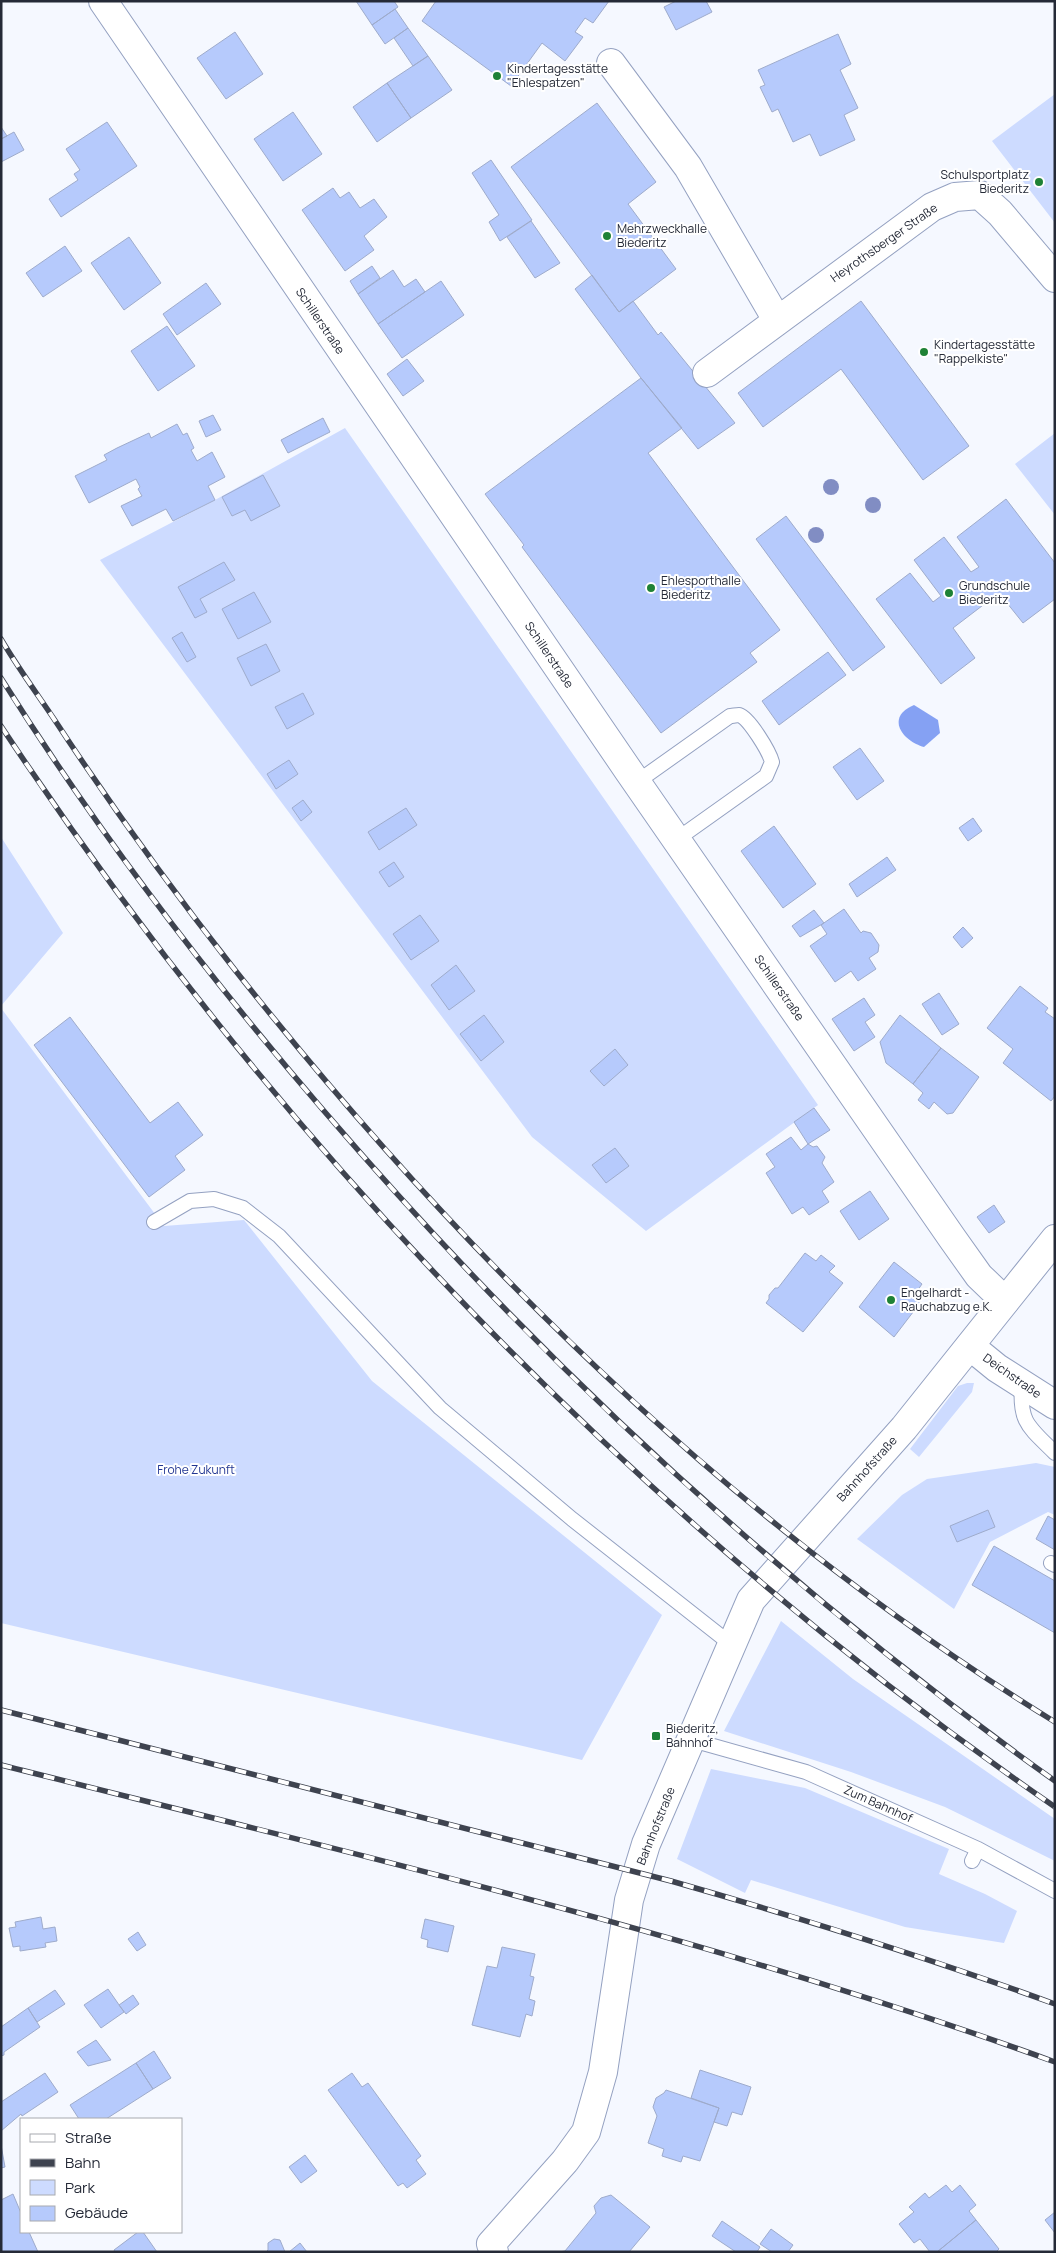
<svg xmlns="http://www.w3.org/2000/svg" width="1056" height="2253" viewBox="0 0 1056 2253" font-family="Manrope,sans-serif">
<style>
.green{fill:#cddbff}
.water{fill:#85a1f3}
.building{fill:#b6cafc;stroke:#9eabcb}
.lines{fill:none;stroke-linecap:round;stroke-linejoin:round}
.service-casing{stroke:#94a1c1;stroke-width:16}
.minor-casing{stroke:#94a1c1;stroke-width:30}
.tertiary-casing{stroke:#94a1c1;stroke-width:30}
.service{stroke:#fff;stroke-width:14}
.minor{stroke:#fff;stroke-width:28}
.tertiary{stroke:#fff;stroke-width:28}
.rail-casing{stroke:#3e434f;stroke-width:5.5}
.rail{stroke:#fff;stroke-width:4;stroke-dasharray:11;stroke-linecap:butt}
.tree{fill:#818dc3}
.poi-dot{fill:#1f8236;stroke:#fff;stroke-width:2}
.labels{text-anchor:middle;stroke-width:4;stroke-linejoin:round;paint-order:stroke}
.poi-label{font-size:12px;fill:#252a37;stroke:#fff;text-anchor:start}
.street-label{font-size:12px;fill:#252a37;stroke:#fff}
.park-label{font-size:12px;fill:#223692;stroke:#fff}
</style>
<rect width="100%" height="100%" fill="#f5f8ff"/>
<path class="green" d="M1055 94V223L992 141Z
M345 428 818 1105 646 1231 532 1137 100 560 215 500Z
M1055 433V515L1015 464Z
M1 837 63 933 1 1006Z
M1 1008 164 1226 244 1220 372 1381 662 1615 582 1760 1 1623Z
M967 1383H974L972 1392 919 1457 910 1449 958 1386Z
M1036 1463 1055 1467V1515L1048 1512 990 1542 954 1609 857 1539 902 1495 927 1479Z
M781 1621 853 1679 1055 1819V1861L945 1807 851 1772 724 1731Z
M711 1769 805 1788 949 1849 939 1874 985 1894 1017 1911 1004 1943 905 1927 751 1880 745 1893 677 1859Z"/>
<path class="water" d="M914 705 938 720 940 733 924 747C902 741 885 717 914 705Z"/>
<path class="building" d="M356 1H394L398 7 372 25Z
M436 1H609L593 23 585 18 575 32 583 37 565 61 542 43 511 86 422 21Z
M676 1H706L712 12 676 30 664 7Z
M395 9 408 28 385 44 372 25Z
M408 28 428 56 413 66 394 38Z
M235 32 263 74 226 99 197 58Z
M838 34 851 64 840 70 858 108 844 115 855 140 820 156 810 134 793 142 778 109 772 112 760 87 765 85 758 70Z
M428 56 452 90 411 118 387 83Z
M387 83 411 118 377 142 353 107Z
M597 103 656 182 628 204 676 269 619 312 511 167Z
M293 112 322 154 283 181 254 139Z
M107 122 137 166 61 217 49 199 78 180 74 174 80 170 66 149Z
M1 127 7 136 1 139Z
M14 132 24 150 1 162V139Z
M491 160 532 220 500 241 489 222 499 215 472 173Z
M333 188 340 198 349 192 360 208 374 199 387 217 364 236 374 250 345 271 302 210Z
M531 221 560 263 535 278 507 237Z
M129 237 161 283 124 310 91 263Z
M65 246 82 271 43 297 26 273Z
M372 266 380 278 358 294 350 281Z
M393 270 404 287 416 279 425 292 378 324 358 294Z
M592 275 619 312 633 301 658 335 661 332 735 423 698 449 641 378 575 289Z
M441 281 464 315 402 358 378 324Z
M206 283 221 304 177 335 163 314Z
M861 301 969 446 923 480 841 369 763 427 738 393Z
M167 326 195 366 158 391 131 351Z
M407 359 424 381 403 396 387 374Z
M641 378 682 428 648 453 780 630 750 653 757 662 661 733 522 547 524 545 485 494Z
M213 415 221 430 206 437 199 421Z
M323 418 330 432 288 453 281 440Z
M177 424 183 435 187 433 194 448 191 450 197 461 212 452 225 477 208 486 215 500 173 521 166 509 132 526 121 506 142 496 138 489 140 487 136 479 89 503 75 476 107 460 104 455 117 448 149 433 151 438Z
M263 475 280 506 251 521 245 510 232 516 222 497Z
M1006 499 1055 563V599L1023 623 999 593 953 628 975 658 941 684 876 599 910 573 933 602 941 596 914 560 944 537 971 572 979 567 957 537Z
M786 516 885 647 853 671 756 539Z
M224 562 235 580 200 599 207 612 195 618 178 587Z
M254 592 271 622 238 639 222 609Z
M182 632 196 657 187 662 172 638Z
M266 644 280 671 251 686 237 658Z
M828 652 846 675 779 725 762 701Z
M303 693 314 714 287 729 275 707Z
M860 748 884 781 857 800 833 767Z
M289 760 298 774 276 789 267 774Z
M303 800 312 812 301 821 292 808Z
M406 808 417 825 379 850 368 832Z
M973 818 982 831 968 841 959 828Z
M774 826 816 884 783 908 741 851Z
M887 857 896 870 857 897 849 884Z
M394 862 404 877 389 887 379 872Z
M844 909 861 933 863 931 871 933 879 945 878 952 869 958 876 969 858 981 851 971 835 982 810 946 827 934 821 925Z
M814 910 824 923 800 937 792 926Z
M420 915 439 941 411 960 393 934Z
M963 927 973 938 962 948 953 937Z
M456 965 475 991 449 1010 431 985Z
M1020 986 1048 1008 1045 1012 1055 1019V1096L1051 1101 1003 1063 1013 1049 987 1028Z
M939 993 959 1024 942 1035 922 1004Z
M864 998 875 1015 865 1022 875 1037 854 1051 832 1019Z
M484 1015 504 1042 481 1061 460 1034Z
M900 1015 941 1048 913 1084 886 1063 880 1042Z
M70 1017 150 1123 178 1102 203 1135 175 1156 185 1170 149 1197 34 1045Z
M941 1048 979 1077 953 1113 947 1114 934 1102 929 1109 918 1100 923 1093 913 1084Z
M615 1049 628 1065 604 1086 590 1071Z
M814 1108 830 1130 808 1144 794 1122Z
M791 1137 801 1150 808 1144 813 1147 817 1146 825 1157 822 1163 834 1182 822 1191 829 1202 809 1215 803 1207 792 1214 766 1173 775 1167 766 1154Z
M615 1148 629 1166 606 1183 592 1165Z
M870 1191 889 1219 859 1240 840 1211Z
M994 1205 1005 1222 989 1233 977 1217Z
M805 1253 816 1261 821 1255 835 1266 829 1272 843 1283 803 1332 766 1303 769 1299V1295L775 1288H778Z
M894 1262 922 1284 913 1297 920 1303 894 1337 859 1307Z
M988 1510 995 1527 957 1542 950 1526Z
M1048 1516 1055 1520V1550L1036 1539Z
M994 1546 1055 1581V1633L972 1585Z
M41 1917 43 1929 55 1927 57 1941 45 1943 46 1947 20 1951V1946L13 1947 9 1928 16 1927 15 1922Z
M425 1919 454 1926 448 1952 427 1947 428 1940 421 1938Z
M138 1932 146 1945 137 1951 128 1939Z
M502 1947 535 1954 530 1976 534 1977 529 1999 535 2001 532 2016 526 2014 520 2037 472 2025 487 1966 497 1968Z
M108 1989 124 2012 101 2028 84 2005Z
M55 1990 65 2004 37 2022 28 2008Z
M133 1995 139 2004 126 2014 119 2005Z
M28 2008 40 2027 4 2052V2055L1 2056V2027Z
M96 2040 111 2060 88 2066 77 2052Z
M154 2051 171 2078 153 2089 136 2063Z
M136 2063 153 2089 106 2119H79L70 2105Z
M700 2070 751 2087 742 2115 732 2112 727 2126 714 2122 719 2108 691 2098Z
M45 2073 58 2092 22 2116 21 2114 1 2131V2102Z
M352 2073 362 2087 368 2083 421 2156 416 2160 426 2174 407 2188 403 2183 398 2186 328 2090Z
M666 2090 719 2108 700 2161 683 2156 681 2162 662 2156 664 2149 648 2143 657 2116 653 2107 656 2098 664 2093Z
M1 2145 5 2167 1 2168Z
M305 2155 317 2171 301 2183 289 2167Z
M946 2185 952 2192 960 2185 976 2205 969 2211 976 2220 937 2252H930L920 2239 914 2243 899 2224 914 2212 909 2207 925 2193 929 2198Z
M13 2194 21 2213V2232H29L38 2252H1V2200Z
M611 2195 650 2227 629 2252H559L565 2251 596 2213 594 2206 601 2198Z
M1055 2212V2233L1045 2220Z
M976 2220 999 2249 996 2252H937Z
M722 2221 760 2247 757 2252H736L712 2236Z
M771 2229 793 2245 788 2252H772L760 2244Z
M138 2232H143L157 2252H115L114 2250Z
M274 2239 280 2240 285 2252H266L268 2250V2243Z
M300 2243 307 2252H289Z"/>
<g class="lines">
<g class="service-casing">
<path id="service" d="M637 782 730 716C733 716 736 715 739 715 749 718 769 751 772 762L766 776 676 840
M154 1222 190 1201 214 1199 243 1208 279 1236 440 1408 572 1519 732 1645
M1022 1385C1019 1423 1029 1427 1055 1453
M1051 1563 1055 1565
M692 1740 806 1772 978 1849 1055 1891
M972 1861 978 1849"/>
</g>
<g class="minor-casing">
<path id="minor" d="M103 1 628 770 952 1238 979 1276 1005 1301
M611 63 688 167 777 320
M707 373 932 207 955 197 980 195 1000 213 1055 278
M970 1346 997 1368 1055 1405"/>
</g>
<g class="tertiary-casing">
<path id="tertiary" d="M494 2252 491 2244 565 2161 586 2132 603 2072 629 1900 646 1844 751 1600 904 1428 1055 1239"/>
</g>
<use href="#service" class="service"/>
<use href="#minor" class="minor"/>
<use href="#tertiary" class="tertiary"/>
<g class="rail-casing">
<path id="rail" d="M1 639C18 668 38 695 56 722 112 807 172 890 235 970 465 1261 738 1527 1055 1722
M1 678C97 831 206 974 324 1111 542 1365 782 1586 1055 1781
M1 726C280 1147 639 1520 1055 1807
M1 1710 671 1881C801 1918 929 1958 1055 2004
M1 1765C355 1854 711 1937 1055 2062"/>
</g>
<use href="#rail" class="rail"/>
</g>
<g class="tree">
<circle cx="831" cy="487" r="8"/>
<circle cx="873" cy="505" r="8"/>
<circle cx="816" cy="535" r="8"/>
</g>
<g class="poi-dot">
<circle cx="497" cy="76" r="5"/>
<circle cx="1039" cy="182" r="5"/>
<circle cx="607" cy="236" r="5"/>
<circle cx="924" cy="352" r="5"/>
<circle cx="651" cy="588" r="5"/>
<circle cx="949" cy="593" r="5"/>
<circle cx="891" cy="1300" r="5"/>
<rect x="651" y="1731" width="10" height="10" rx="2.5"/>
</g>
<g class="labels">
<g class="poi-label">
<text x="507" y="73">Kindertagesstätte<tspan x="507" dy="14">"Ehlespatzen"</tspan></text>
<text x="1029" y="179" text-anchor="end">Schulsportplatz<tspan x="1029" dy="14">Biederitz</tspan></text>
<text x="617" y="233">Mehrzweckhalle<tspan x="617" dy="14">Biederitz</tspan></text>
<text x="934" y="349">Kindertagesstätte<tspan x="934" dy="14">"Rappelkiste"</tspan></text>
<text x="661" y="585">Ehlesporthalle<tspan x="661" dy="14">Biederitz</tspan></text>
<text x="959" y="590">Grundschule<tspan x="959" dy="14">Biederitz</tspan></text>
<text x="901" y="1297">Engelhardt -<tspan x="901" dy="14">Rauchabzug e.K.</tspan></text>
<text x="666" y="1733">Biederitz,<tspan x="666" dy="14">Bahnhof</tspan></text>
</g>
<g class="street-label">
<text transform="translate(884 243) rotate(-35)" y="4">Heyrothsberger Straße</text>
<text transform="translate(320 321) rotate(56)" y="4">Schillerstraße</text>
<text transform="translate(549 655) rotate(56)" y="4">Schillerstraße</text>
<text transform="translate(779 988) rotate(55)" y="4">Schillerstraße</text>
<text transform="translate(1012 1376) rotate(35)" y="4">Deichstraße</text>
<text transform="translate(867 1469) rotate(-48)" y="4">Bahnhofstraße</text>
<text transform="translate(878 1804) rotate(24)" y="4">Zum Bahnhof</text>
<text transform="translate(656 1826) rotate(-68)" y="4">Bahnhofstraße</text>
</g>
<g class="park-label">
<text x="196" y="1474">Frohe Zukunft</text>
</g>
</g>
<rect width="1056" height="2253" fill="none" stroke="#252a37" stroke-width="5"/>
<rect x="20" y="2118" width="162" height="115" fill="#ffffff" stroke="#a8aaaf"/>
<rect x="30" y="2134" width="25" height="8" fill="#ffffff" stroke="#a8aaaf"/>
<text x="65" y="2143" font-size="15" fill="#252a37">Straße</text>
<rect x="30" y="2159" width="25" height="8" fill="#3e434f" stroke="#a8aaaf"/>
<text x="65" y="2168" font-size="15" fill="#252a37">Bahn</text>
<rect x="30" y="2180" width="25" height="15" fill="#cddbff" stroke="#a8aaaf"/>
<text x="65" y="2193" font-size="15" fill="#252a37">Park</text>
<rect x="30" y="2206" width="25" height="15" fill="#b6cafc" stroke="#a8aaaf"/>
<text x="65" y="2218" font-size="15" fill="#252a37">Gebäude</text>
</svg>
